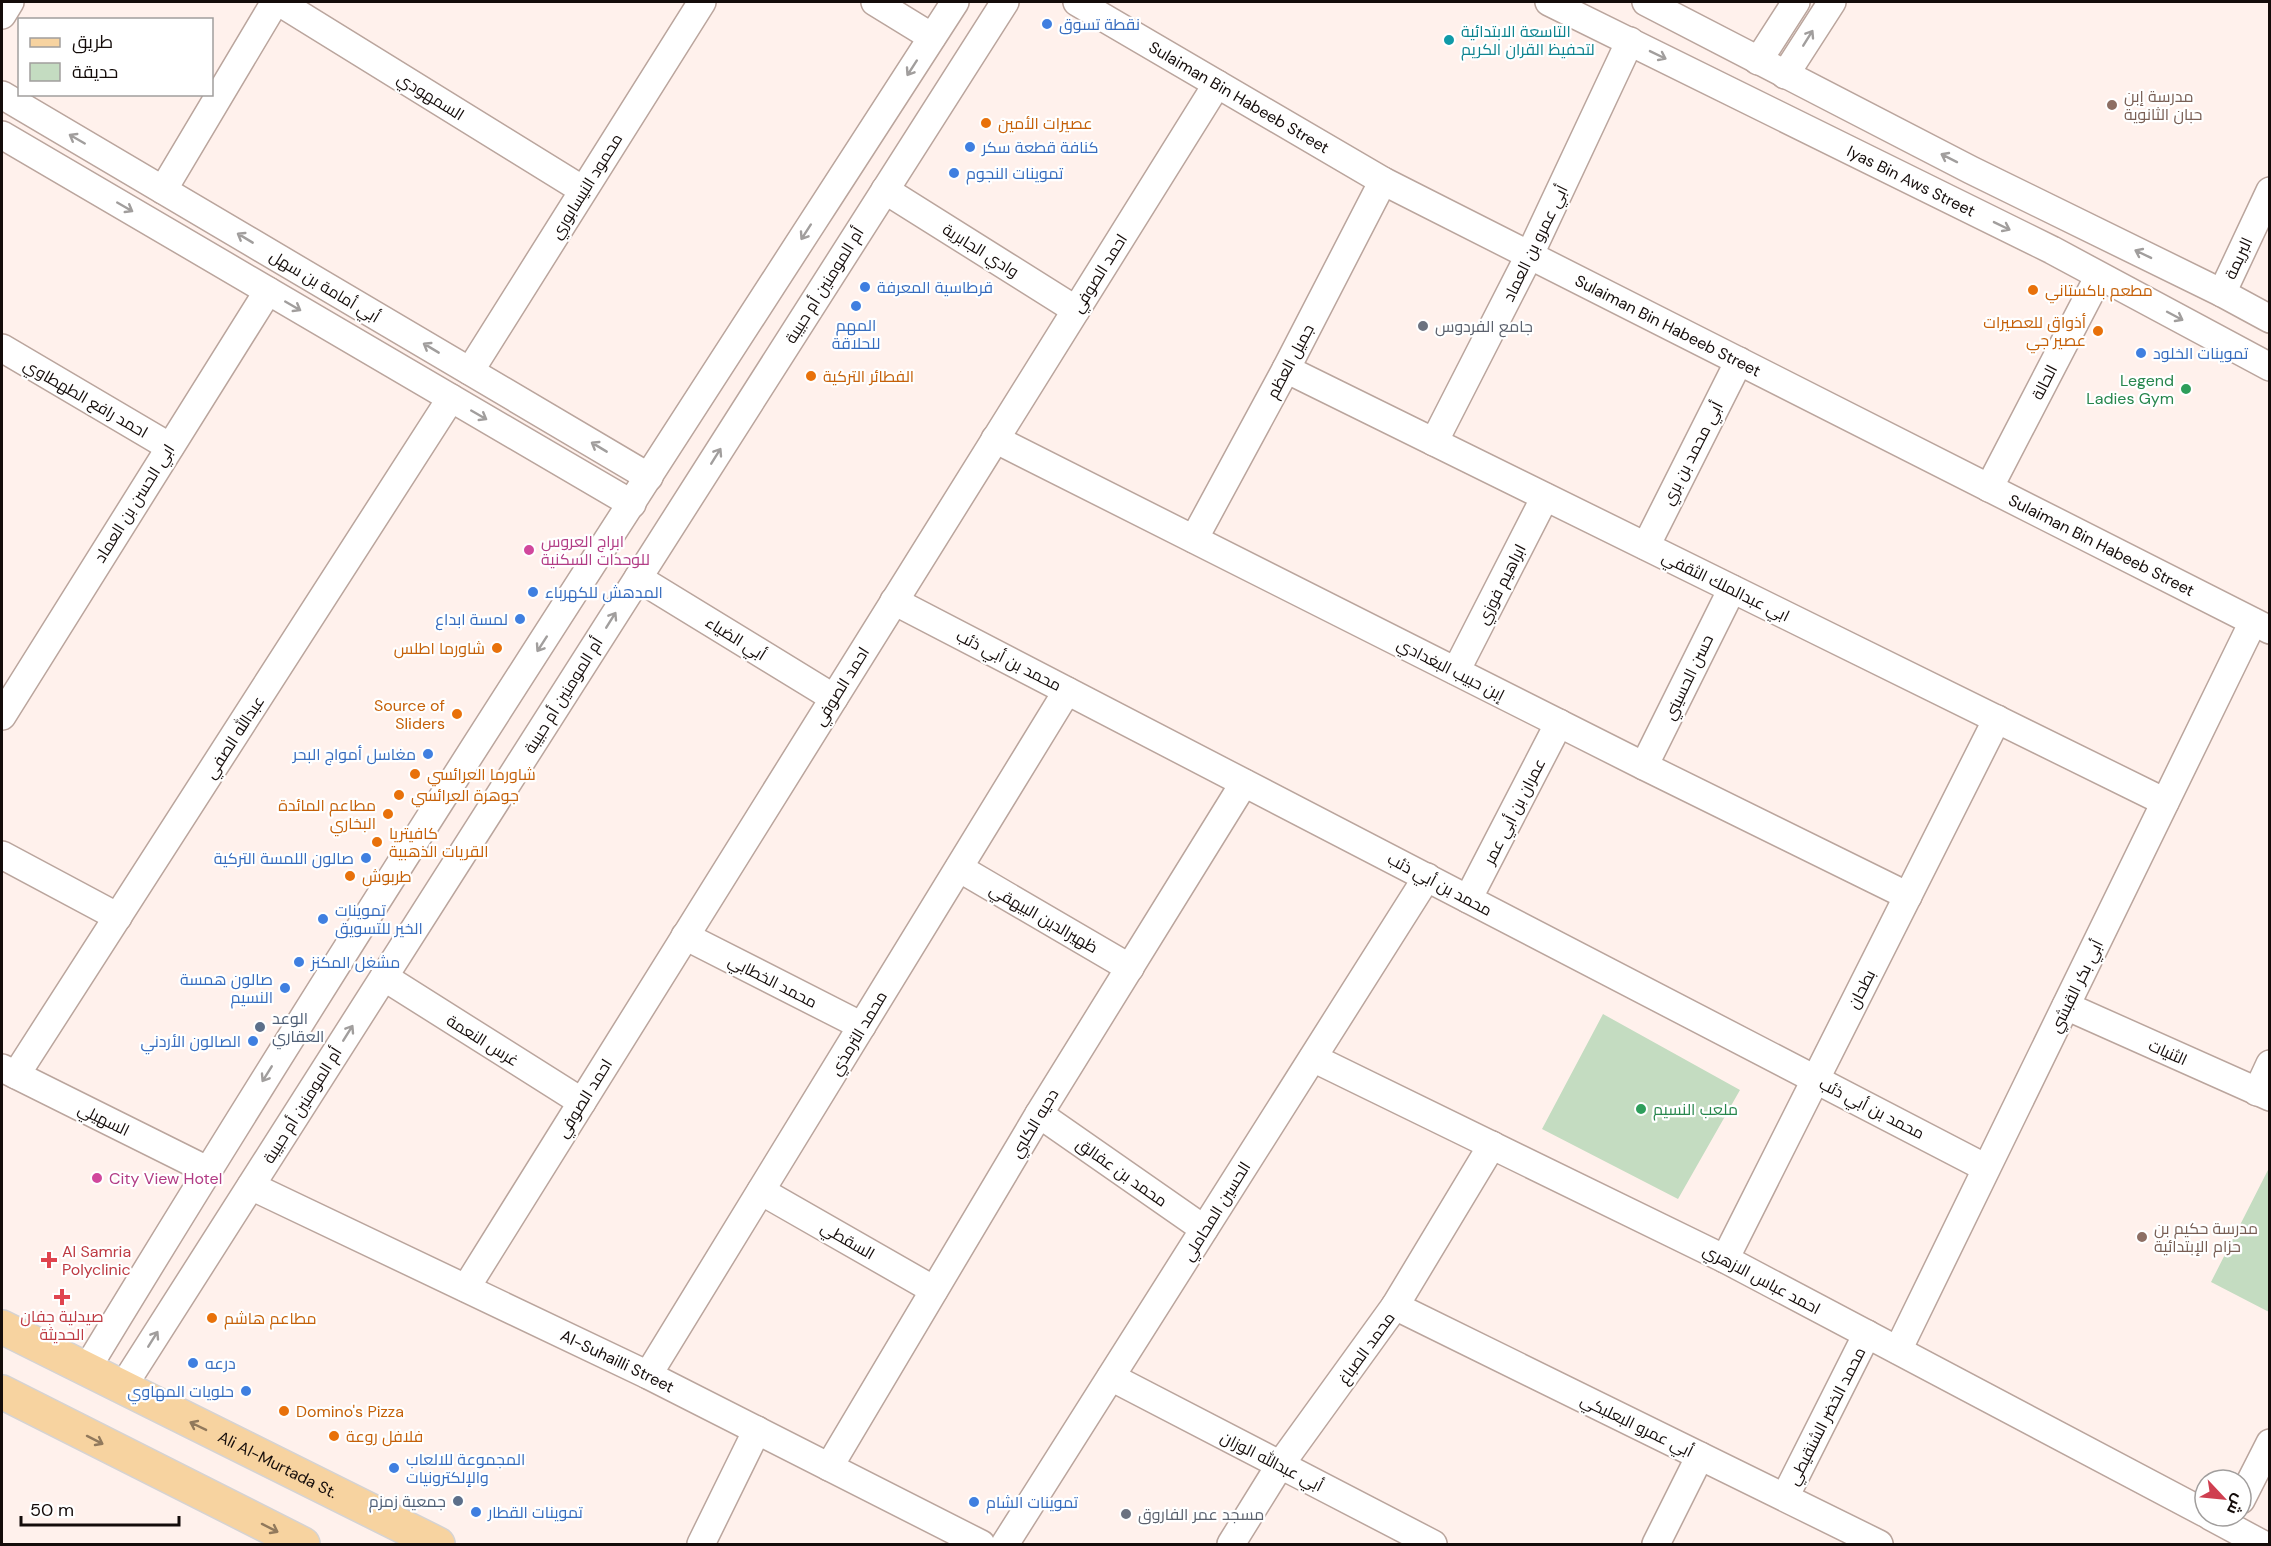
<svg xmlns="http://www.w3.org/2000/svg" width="2271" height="1546" viewBox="0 0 2271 1546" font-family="'DM Sans',Cairo,sans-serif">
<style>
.green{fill:#c4dcc1}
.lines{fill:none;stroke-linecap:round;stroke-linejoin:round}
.minor-casing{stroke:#baa59d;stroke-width:30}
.major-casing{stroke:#d5d3d3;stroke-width:36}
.minor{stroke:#fff;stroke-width:27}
.major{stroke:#f7d3a0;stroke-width:33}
.oneway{stroke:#a19e9d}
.oneway2{stroke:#91795c}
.shop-dot{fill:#3f7fe0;stroke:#fff;stroke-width:2}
.culture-dot{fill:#0f9aa8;stroke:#fff;stroke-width:2}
.education-dot{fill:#8d6e63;stroke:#fff;stroke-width:2}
.food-dot{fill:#e8710a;stroke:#fff;stroke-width:2}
.worship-dot{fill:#6b7280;stroke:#fff;stroke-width:2}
.leisure-dot{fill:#2e9e5b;stroke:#fff;stroke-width:2}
.hotel-dot{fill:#d1479c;stroke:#fff;stroke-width:2}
.service-dot{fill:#5c6f8a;stroke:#fff;stroke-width:2}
.health-dot{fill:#e0444e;stroke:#fff;stroke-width:2}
.labels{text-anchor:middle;stroke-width:4.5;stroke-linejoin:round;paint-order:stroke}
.shop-label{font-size:16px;fill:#366cbe;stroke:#fff;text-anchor:start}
.culture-label{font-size:16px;fill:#0d838f;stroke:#fff;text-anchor:start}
.street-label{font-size:16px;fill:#140c0a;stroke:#fff}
.education-label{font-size:16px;fill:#785e54;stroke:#fff;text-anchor:start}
.food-label{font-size:16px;fill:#c56008;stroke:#fff;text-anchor:start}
.worship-label{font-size:16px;fill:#5b616d;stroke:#fff;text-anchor:start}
.leisure-label{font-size:16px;fill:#27864d;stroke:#fff;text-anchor:end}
.hotel-label{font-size:16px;fill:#b23c85;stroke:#fff;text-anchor:start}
.service-label{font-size:16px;fill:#4e5e75;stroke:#fff;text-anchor:start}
.health-label{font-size:16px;fill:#be3a42;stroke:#fff;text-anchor:start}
</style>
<rect width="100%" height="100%" fill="#fff1ec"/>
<path class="green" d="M1603 1014 1740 1090 1678 1199 1542 1129Z
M2269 1168V1312L2211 1282Z"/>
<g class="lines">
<g class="minor-casing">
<g id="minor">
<path d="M279 2 583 190"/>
<path d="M875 2 932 37"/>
<path id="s1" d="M1077 2 1383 181 2270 630"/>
<path id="s2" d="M1549 2 2052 250 2270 367"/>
<path d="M1646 2 1971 170 2222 293 2270 319"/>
<path d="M2 15 10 2"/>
<path d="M1758 61 1796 2"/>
<path d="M1785 75 1832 2"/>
<path d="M2 95 649 477"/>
<path d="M2 135 632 504"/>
<path d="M163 190 275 2"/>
<path d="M885 190 1076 310"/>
<path d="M2222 293 2270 191"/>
<path d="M2 348 170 447"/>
<path d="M1286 369 2165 802"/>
<path d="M470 371 702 2"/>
<path d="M995 439 1644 766 1908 896"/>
<path d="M1434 442 1530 254 1630 41"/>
<path d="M1989 488 2099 276"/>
<path d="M1194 539 1286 369 1383 181"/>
<path d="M1646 546 1739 361"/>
<path d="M638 578 834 698"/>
<path d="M894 601 1986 1168"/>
<path d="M1456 671 1545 497"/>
<path d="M2 716 268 291"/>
<path d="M1644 766 1732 589"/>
<path d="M2 855 118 917"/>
<path d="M959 868 1130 968"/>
<path d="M1468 899 1559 723"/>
<path d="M685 936 862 1026"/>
<path d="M384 977 582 1102"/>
<path d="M2066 1006 2270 1097"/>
<path d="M1313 1058 1725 1259 2205 1513"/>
<path d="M2 1068 207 1170"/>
<path d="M16 1075 451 398"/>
<path d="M2257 1092 2270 1064"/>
<path d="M1039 1114 1204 1229"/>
<path id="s3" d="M251 1186 648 1375 981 1544"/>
<path d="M761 1191 934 1290"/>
<path d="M1725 1259 1997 719"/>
<path d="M466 1288 1217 84"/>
<path d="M1395 1306 1879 1544"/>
<path d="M1898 1350 2253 622"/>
<path d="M86 1370C366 908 662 456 955 2"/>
<path d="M648 1375 1067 691"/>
<path d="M1111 1377 1433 1544"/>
<path d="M122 1388 1005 2"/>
<path d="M829 1467 1039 1114 1244 783"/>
<path d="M1785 1497 1867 1334"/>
<path d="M2241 1500 2270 1443"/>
<path d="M2210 1516 2262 1544"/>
<path d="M701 1544 757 1430"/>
<path d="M1005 1544 1427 877"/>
<path d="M1231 1544 1280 1465 1395 1306 1492 1145"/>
<path d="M1656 1544 1700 1456"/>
</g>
</g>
<g class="major-casing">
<g id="major">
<path id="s4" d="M2 1327 438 1544"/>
<path d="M2 1392 303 1544"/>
</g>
</g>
<use href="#minor" class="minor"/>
<use href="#major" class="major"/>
</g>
<defs><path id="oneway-shaft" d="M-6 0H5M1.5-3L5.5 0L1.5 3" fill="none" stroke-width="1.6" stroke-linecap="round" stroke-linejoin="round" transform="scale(1.5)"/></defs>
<g class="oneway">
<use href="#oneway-shaft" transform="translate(1808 38) rotate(-58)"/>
<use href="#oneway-shaft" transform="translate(1658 55) rotate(26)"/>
<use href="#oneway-shaft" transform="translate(912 68) rotate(123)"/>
<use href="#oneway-shaft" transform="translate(77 139) rotate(-150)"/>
<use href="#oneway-shaft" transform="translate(1949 158) rotate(-153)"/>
<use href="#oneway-shaft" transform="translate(125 207) rotate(30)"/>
<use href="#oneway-shaft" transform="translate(2002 226) rotate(26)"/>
<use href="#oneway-shaft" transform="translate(806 232) rotate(123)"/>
<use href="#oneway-shaft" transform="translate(245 238) rotate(-149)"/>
<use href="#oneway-shaft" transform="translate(2143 254) rotate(-154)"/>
<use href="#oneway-shaft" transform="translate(293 306) rotate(30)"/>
<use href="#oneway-shaft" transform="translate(2175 316) rotate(28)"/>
<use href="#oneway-shaft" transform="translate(431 348) rotate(-149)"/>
<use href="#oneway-shaft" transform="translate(479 415) rotate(30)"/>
<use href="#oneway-shaft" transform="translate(599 447) rotate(-149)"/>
<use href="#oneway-shaft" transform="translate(716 456) rotate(-58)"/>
<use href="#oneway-shaft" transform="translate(611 620) rotate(-58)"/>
<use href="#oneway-shaft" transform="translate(542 644) rotate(123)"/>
<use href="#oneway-shaft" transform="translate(348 1033) rotate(-58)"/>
<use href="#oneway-shaft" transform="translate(267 1074) rotate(122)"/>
<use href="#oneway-shaft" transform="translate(153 1339) rotate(-58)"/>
</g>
<g class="oneway2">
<use href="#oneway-shaft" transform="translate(198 1426) rotate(-154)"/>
<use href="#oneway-shaft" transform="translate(95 1440) rotate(27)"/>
<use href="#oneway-shaft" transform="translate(270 1528) rotate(27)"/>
</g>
<g class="shop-dot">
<circle cx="1047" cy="24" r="6"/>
<circle cx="970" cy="147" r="6"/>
<circle cx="954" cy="173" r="6"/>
<circle cx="865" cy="287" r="6"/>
<circle cx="856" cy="306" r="6"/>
<circle cx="2141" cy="353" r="6"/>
<circle cx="533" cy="592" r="6"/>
<circle cx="520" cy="619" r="6"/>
<circle cx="428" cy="754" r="6"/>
<circle cx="366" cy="858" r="6"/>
<circle cx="323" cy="919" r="6"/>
<circle cx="299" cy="962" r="6"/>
<circle cx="285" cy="988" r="6"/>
<circle cx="253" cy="1041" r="6"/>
<circle cx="193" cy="1363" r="6"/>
<circle cx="246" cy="1391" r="6"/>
<circle cx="394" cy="1468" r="6"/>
<circle cx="974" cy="1502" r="6"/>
<circle cx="476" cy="1512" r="6"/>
</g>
<circle class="culture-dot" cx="1449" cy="40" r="6"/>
<g class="education-dot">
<circle cx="2112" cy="105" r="6"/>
<circle cx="2142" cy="1237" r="6"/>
</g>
<g class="food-dot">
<circle cx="986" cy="123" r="6"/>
<circle cx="2033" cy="290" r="6"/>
<circle cx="2098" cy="331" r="6"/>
<circle cx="811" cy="376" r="6"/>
<circle cx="497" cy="648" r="6"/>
<circle cx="457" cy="714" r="6"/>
<circle cx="415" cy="774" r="6"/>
<circle cx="399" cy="795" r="6"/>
<circle cx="388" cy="814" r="6"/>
<circle cx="377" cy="842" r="6"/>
<circle cx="350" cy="876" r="6"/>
<circle cx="212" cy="1318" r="6"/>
<circle cx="284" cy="1411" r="6"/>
<circle cx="334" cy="1436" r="6"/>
</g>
<g class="worship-dot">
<circle cx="1423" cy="326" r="6"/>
<circle cx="1126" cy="1514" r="6"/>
</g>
<g class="leisure-dot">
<circle cx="2186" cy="389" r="6"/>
<circle cx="1641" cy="1109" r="6"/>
</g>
<g class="hotel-dot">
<circle cx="529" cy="550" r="6"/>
<circle cx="97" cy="1178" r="6"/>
</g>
<g class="service-dot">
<circle cx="260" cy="1027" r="6"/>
<circle cx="458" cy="1501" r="6"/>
</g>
<g class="health-dot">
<path d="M46 1251h6v6h6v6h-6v6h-6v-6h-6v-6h6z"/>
<path d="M59 1288h6v6h6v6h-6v6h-6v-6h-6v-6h6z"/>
</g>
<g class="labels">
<g class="shop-label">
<text x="1059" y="30">نقطة تسوق</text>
<text x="982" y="153">كنافة قطعة سكر</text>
<text x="966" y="179">تموينات النجوم</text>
<text x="877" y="293">قرطاسية المعرفة</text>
<text x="856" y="331" text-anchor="middle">المهم<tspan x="856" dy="18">للحلاقة</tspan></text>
<text x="2153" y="359">تموينات الخلود</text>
<text x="545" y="598">المدهش للكهرباء</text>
<text x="508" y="625" text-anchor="end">لمسة ابداع</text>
<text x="416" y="760" text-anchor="end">مغاسل أمواج البحر</text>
<text x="354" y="864" text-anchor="end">صالون اللمسة التركية</text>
<text x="335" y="916">تموينات<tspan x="335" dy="18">الخير للتسويق</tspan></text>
<text x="311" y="968">مشغل المكنز</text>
<text x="273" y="985" text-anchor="end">صالون همسة<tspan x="273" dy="18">النسيم</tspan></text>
<text x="241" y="1047" text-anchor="end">الصالون الأردني</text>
<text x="205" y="1369">درعه</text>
<text x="234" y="1397" text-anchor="end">حلويات المهاوي</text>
<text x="406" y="1465">المجموعة للالعاب<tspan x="406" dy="18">والإلكترونيات</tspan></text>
<text x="986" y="1508">تموينات الشام</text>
<text x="488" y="1518">تموينات القطار</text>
</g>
<g class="culture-label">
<text x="1461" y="37">التاسعة الابتدائية<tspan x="1461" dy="18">لتحفيظ القران الكريم</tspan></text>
</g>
<g class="street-label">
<text transform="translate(431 96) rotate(32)" y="6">السمهودي</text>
<text dy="6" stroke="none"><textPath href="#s1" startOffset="188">Sulaiman Bin Habeeb Street</textPath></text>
<text dy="6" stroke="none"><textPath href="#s2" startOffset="404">Iyas Bin Aws Street</textPath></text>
<text transform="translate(586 186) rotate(-58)" y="6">محمود النيسابوري</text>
<text transform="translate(1535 243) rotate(-64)" y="6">أبي عمرو بن العماد</text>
<text transform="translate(981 250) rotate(32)" y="6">وادي الجابرية</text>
<text transform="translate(2238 258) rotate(-65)" y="6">البريمة</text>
<text transform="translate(1099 273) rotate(-58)" y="6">احمد الصوفي</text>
<text transform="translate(824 285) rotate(-58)" y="6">أم المومنين أم حبيبة</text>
<text transform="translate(325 286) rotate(31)" y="6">أبي أمامة بن سهل</text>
<text dy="6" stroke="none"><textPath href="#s1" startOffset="674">Sulaiman Bin Habeeb Street</textPath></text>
<text transform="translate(1290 361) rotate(-62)" y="6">جميل العظم</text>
<text transform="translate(2044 382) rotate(-63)" y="6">الحالة</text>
<text transform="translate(86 398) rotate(30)" y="6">احمد رافع الطهطاوي</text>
<text transform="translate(1692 453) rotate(-63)" y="6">أبي محمد بن بري</text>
<text transform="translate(134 503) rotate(-58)" y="6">ابي الحسن بن العماد</text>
<text dy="6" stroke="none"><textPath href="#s1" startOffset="1160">Sulaiman Bin Habeeb Street</textPath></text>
<text transform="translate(1501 584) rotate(-63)" y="6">ابراهيم فوزي</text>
<text transform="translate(1726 586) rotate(26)" y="6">ابي عبدالملك الثقفي</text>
<text transform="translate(736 638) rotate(32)" y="6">أبي الضياء</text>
<text transform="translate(1009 660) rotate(27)" y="6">محمد بن أبي ذئب</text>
<text transform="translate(1451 669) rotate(27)" y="6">إبن حبيب البغدادي</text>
<text transform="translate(1688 677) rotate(-64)" y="6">حسن الحسيني</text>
<text transform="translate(841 686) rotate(-58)" y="6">احمد الصوفي</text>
<text transform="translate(563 695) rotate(-58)" y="6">أم المومنين أم حبيبة</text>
<text transform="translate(234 737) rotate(-57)" y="6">عبدالله الصفي</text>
<text transform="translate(1514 811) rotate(-63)" y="6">عمران بن أبي عمر</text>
<text transform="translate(1440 884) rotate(28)" y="6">محمد بن أبي ذئب</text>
<text transform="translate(1044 918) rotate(30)" y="6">ظهيرالدين البيهقي</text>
<text transform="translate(773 981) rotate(27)" y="6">محمد الخطابي</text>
<text transform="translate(2076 986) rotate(-64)" y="6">أبي بكر القبشي</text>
<text transform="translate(1861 989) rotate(-63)" y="6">بطحان</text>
<text transform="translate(858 1033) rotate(-59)" y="6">محمد الترمذي</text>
<text transform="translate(483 1040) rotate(32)" y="6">غرس النعمة</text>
<text transform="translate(2168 1052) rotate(24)" y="6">الثنيات</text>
<text transform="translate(584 1098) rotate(-58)" y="6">احمد الصوفي</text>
<text transform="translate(302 1105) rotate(-58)" y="6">أم المومنين أم حبيبة</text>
<text transform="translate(1872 1108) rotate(27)" y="6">محمد بن أبي ذئب</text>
<text transform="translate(104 1119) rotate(26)" y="6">السهيلي</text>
<text transform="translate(1034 1123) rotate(-59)" y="6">دحيه الكلبي</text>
<text transform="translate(1122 1172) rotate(35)" y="6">محمد بن عفالق</text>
<text transform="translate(1216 1211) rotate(-58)" y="6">الحسين المحاملي</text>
<text transform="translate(848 1240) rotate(30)" y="6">السقطي</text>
<text transform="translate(1762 1279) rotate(28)" y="6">احمد عباس الازهري</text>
<text transform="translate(1366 1348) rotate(-54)" y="6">محمد الصباغ</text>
<text dy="6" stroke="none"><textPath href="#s3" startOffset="406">Al-Suhailli Street</textPath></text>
<text transform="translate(1826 1416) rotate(-63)" y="6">محمد الخضر الشنقيطي</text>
<text transform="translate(1637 1425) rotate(26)" y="6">أبي عمرو البعلبكي</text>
<text transform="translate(1272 1461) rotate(27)" y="6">أبي عبدالله الوزان</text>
<text dy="6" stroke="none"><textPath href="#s4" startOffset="308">Ali Al-Murtada St.</textPath></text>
</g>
<g class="education-label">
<text x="2124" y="102">مدرسة إبن<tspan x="2124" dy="18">حبان الثانوية</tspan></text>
<text x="2154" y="1234">مدرسة حكيم بن<tspan x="2154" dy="18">حزام الإبتدائية</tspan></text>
</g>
<g class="food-label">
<text x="998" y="129">عصيرات الأمين</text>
<text x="2045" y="296">مطعم باكستاني</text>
<text x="2086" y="328" text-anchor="end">أذواق للعصيرات<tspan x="2086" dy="18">عصير جي</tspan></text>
<text x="823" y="382">الفطائر التركية</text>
<text x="485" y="654" text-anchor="end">شاورما اطلس</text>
<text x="445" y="711" text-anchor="end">Source of<tspan x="445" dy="18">Sliders</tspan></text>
<text x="427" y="780">شاورما العرائسي</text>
<text x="411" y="801">جوهرة العرائسي</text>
<text x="376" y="811" text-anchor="end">مطاعم المائدة<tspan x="376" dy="18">البخاري</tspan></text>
<text x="389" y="839">كافيتريا<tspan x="389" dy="18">القريات الذهبية</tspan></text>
<text x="362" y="882">طربوش</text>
<text x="224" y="1324">مطاعم هاشم</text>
<text x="296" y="1417">Domino's Pizza</text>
<text x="346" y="1442">فلافل روعة</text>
</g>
<g class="worship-label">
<text x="1435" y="332">جامع الفردوس</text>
<text x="1138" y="1520">مسجد عمر الفاروق</text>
</g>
<g class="leisure-label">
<text x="2174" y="386">Legend<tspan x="2174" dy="18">Ladies Gym</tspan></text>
<text x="1653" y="1115" text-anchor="start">ملعب النسيم</text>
</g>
<g class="hotel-label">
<text x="541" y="547">ابراج العروس<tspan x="541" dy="18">للوحدات السكنية</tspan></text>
<text x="109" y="1184">City View Hotel</text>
</g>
<g class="service-label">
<text x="272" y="1024">الوعد<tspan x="272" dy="18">العقاري</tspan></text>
<text x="446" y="1507" text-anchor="end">جمعية زمزم</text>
</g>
<g class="health-label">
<text x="62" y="1257">Al Samria<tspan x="62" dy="18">Polyclinic</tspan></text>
<text x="62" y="1322" text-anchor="middle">صيدلية جفان<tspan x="62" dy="18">الحديثة</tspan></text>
</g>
</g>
<rect width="2271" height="1546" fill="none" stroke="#140c0a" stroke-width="6"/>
<rect x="18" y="18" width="195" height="78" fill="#ffffff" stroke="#a19e9d" stroke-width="1.5"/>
<rect x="30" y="38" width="30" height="9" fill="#f7d3a0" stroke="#a19e9d" stroke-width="1.5"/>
<text x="72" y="48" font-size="18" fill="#140c0a">طريق</text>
<rect x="30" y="63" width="30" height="18" fill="#c4dcc1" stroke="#a19e9d" stroke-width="1.5"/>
<text x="72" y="78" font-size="18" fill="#140c0a">حديقة</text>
<g transform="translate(2223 1498) rotate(116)"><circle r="28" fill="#ffffff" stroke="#a19e9d" stroke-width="1.5"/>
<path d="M0-4.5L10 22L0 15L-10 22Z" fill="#cf3f50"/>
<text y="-9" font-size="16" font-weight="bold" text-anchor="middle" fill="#140c0a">ش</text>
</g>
<path d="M21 1516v9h158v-9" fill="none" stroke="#140c0a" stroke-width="3"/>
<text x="30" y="1516" font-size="18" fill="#140c0a" stroke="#ffffff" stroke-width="4.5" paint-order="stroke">50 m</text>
</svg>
